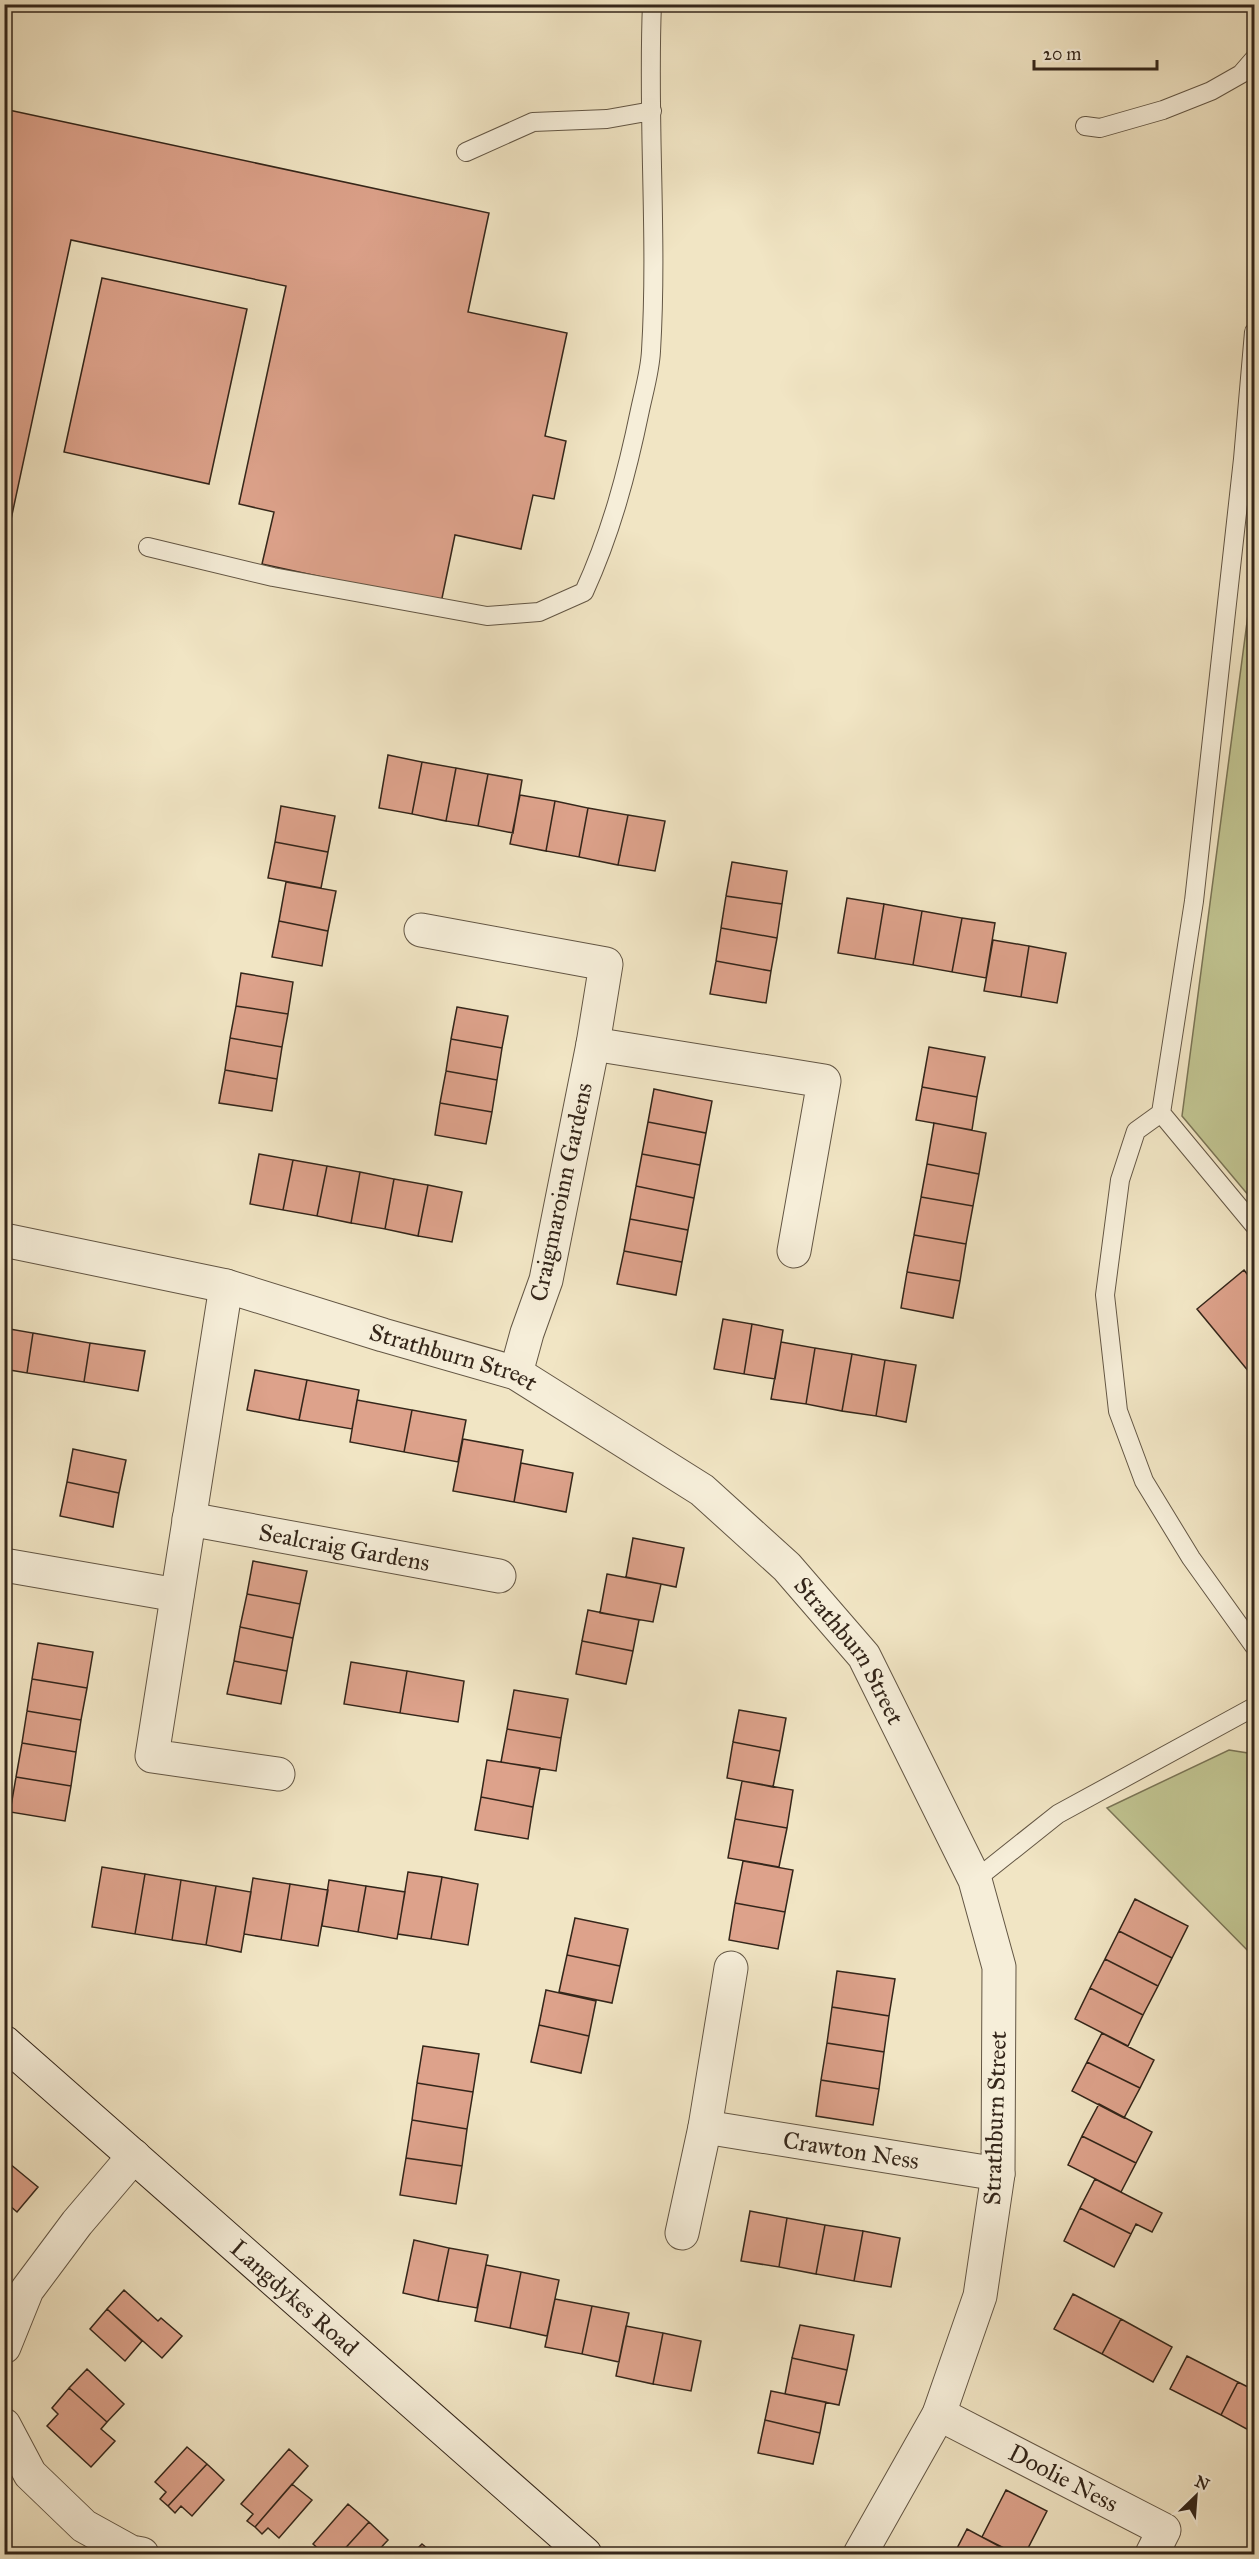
<svg xmlns="http://www.w3.org/2000/svg" width="1259" height="2559" viewBox="0 0 1259 2559" font-family="'IM FELL Great Primer',serif">
<style>
.green{fill:#c0c390;stroke:#7a7455;stroke-width:1.5}
.building{fill:#dda28b;stroke:#34261a;stroke-width:1.5}
.lines{fill:none;stroke-linecap:round;stroke-linejoin:round}
.lane-casing{stroke:#635644;stroke-width:20}
.street-casing{stroke:#635644;stroke-width:35}
.secondary-casing{stroke:#34261a;stroke-width:35}
.lane{stroke:#f6eed9;stroke-width:18}
.street{stroke:#f6eed9;stroke-width:33}
.secondary{stroke:#f6eed9;stroke-width:33}
.labels{text-anchor:middle;stroke-width:6;stroke-linejoin:round;paint-order:stroke}
.street-label{font-size:24px;fill:#34261a;stroke:#f6eed9}
</style>
<rect width="100%" height="100%" fill="#f1e5c4"/>
<filter id="stains"><feTurbulence type="fractalNoise" baseFrequency=".00333" numOctaves="4"/><feColorMatrix values="0 0 0 0 .2 0 0 0 0 .09 0 0 0 0 .02 0 0 0 .5 -.17"/></filter>
<radialGradient id="worn" r=".72"><stop offset=".6" stop-color="#630" stop-opacity="0"/><stop offset="1" stop-color="#630" stop-opacity=".3"/></radialGradient>
<path class="green" d="M1254 569V1202L1182 1116Z
M1229 1750 1254 1754V1957L1107 1808Z"/>
<path class="building" d="M4 109 489 213 468 312 567 333 545 436 566 441 554 499 533 495 521 549 455 535 441 603 262 564 274 512 239 504 286 286 71 240 7 538H4Z
M102 278 247 309 209 484 64 452Z
M388 755 422 762 412 814 379 808Z
M422 762 456 768 446 821 412 814Z
M456 768 488 774 478 826 446 821Z
M488 774 522 780 513 833 478 826Z
M520 795 555 801 546 851 510 844Z
M555 801 588 808 579 857 546 851Z
M281 806 335 816 328 852 275 842Z
M588 808 628 815 618 865 579 857Z
M628 815 665 821 655 871 618 865Z
M275 842 328 852 321 888 268 878Z
M732 862 787 871 782 904 726 896Z
M286 882 336 891 328 931 279 921Z
M726 896 782 904 777 938 721 928Z
M847 898 884 904 875 959 838 953Z
M884 904 922 911 913 965 875 959Z
M922 911 962 918 952 972 913 965Z
M962 918 995 923 986 978 952 972Z
M279 921 328 931 322 966 272 957Z
M721 928 777 938 771 971 716 961Z
M993 940 1029 946 1021 997 984 991Z
M1029 946 1066 953 1057 1003 1021 997Z
M716 961 771 971 766 1003 710 994Z
M241 973 293 982 288 1014 236 1006Z
M236 1006 288 1014 282 1047 230 1038Z
M457 1007 508 1016 502 1048 451 1039Z
M230 1038 282 1047 277 1079 225 1070Z
M451 1039 502 1048 497 1080 446 1071Z
M929 1047 985 1057 977 1097 922 1087Z
M225 1070 277 1079 272 1111 219 1103Z
M446 1071 497 1080 492 1112 440 1103Z
M922 1087 977 1097 972 1130 916 1120Z
M654 1089 712 1101 706 1133 648 1122Z
M440 1103 492 1112 486 1144 435 1135Z
M648 1122 706 1133 700 1165 642 1154Z
M934 1123 986 1133 979 1174 927 1164Z
M259 1154 293 1160 283 1210 250 1204Z
M642 1154 700 1165 694 1198 636 1186Z
M293 1160 327 1166 317 1216 283 1210Z
M927 1164 979 1174 973 1206 921 1197Z
M327 1166 360 1172 351 1223 317 1216Z
M360 1172 394 1179 385 1229 351 1223Z
M394 1179 428 1185 418 1236 385 1229Z
M428 1185 462 1192 452 1242 418 1236Z
M636 1186 694 1198 688 1230 630 1219Z
M921 1197 973 1206 966 1244 914 1235Z
M630 1219 688 1230 682 1262 624 1251Z
M914 1235 966 1244 960 1281 907 1272Z
M624 1251 682 1262 676 1295 617 1284Z
M1244 1270 1254 1283V1378L1197 1309Z
M907 1272 960 1281 953 1318 901 1308Z
M723 1319 752 1324 744 1374 714 1369Z
M752 1324 783 1330 775 1379 744 1374Z
M4 1328 33 1333 27 1373 4 1369Z
M33 1333 90 1343 84 1382 27 1373Z
M781 1342 815 1348 806 1404 771 1399Z
M90 1343 145 1351 138 1391 84 1382Z
M815 1348 852 1354 842 1411 806 1404Z
M852 1354 885 1360 876 1416 842 1411Z
M885 1360 916 1365 906 1422 876 1416Z
M255 1370 307 1380 299 1420 247 1410Z
M307 1380 359 1390 352 1429 299 1420Z
M357 1400 412 1410 404 1452 350 1442Z
M412 1410 466 1420 458 1462 404 1452Z
M463 1439 523 1450 514 1502 453 1491Z
M73 1449 126 1460 119 1493 67 1482Z
M521 1463 573 1473 566 1512 514 1502Z
M67 1482 119 1493 113 1527 60 1516Z
M633 1538 684 1548 676 1587 626 1577Z
M253 1561 307 1571 300 1604 247 1594Z
M607 1574 661 1584 653 1622 600 1613Z
M247 1594 300 1604 293 1638 240 1627Z
M588 1610 639 1620 633 1651 582 1641Z
M240 1627 293 1638 287 1671 234 1661Z
M582 1641 633 1651 626 1684 576 1674Z
M38 1643 93 1652 87 1688 32 1679Z
M234 1661 287 1671 281 1704 227 1694Z
M351 1662 407 1671 400 1713 344 1704Z
M407 1671 464 1681 458 1722 400 1713Z
M32 1679 87 1688 81 1720 27 1711Z
M514 1690 568 1699 561 1738 507 1729Z
M739 1710 786 1718 780 1751 733 1742Z
M27 1711 81 1720 76 1752 22 1743Z
M507 1729 561 1738 556 1771 501 1762Z
M733 1742 780 1751 773 1787 727 1778Z
M22 1743 76 1752 71 1786 16 1777Z
M487 1760 540 1768 533 1807 481 1797Z
M16 1777 71 1786 65 1821 10 1812Z
M742 1781 793 1790 787 1828 735 1819Z
M481 1797 533 1807 528 1839 475 1830Z
M735 1819 787 1828 779 1867 728 1858Z
M743 1861 793 1870 785 1912 735 1903Z
M102 1867 145 1874 135 1934 92 1927Z
M408 1872 442 1877 431 1939 398 1934Z
M145 1874 181 1880 172 1940 135 1934Z
M442 1877 478 1884 468 1945 431 1939Z
M253 1878 290 1884 281 1940 244 1934Z
M181 1880 216 1886 206 1945 172 1940Z
M329 1880 366 1886 358 1932 322 1926Z
M290 1884 328 1890 318 1946 281 1940Z
M216 1886 251 1892 241 1952 206 1945Z
M366 1886 405 1892 397 1939 358 1932Z
M1135 1899 1188 1926 1172 1958 1119 1931Z
M735 1903 785 1912 778 1949 729 1940Z
M575 1918 628 1929 620 1966 567 1955Z
M1119 1931 1172 1958 1158 1986 1105 1959Z
M567 1955 620 1966 612 2003 559 1992Z
M1105 1959 1158 1986 1143 2015 1090 1988Z
M837 1971 895 1979 889 2016 832 2007Z
M1090 1988 1143 2015 1128 2046 1075 2019Z
M546 1990 596 2001 589 2036 539 2025Z
M832 2007 889 2016 884 2052 827 2043Z
M539 2025 589 2036 581 2073 531 2062Z
M1102 2033 1154 2060 1140 2088 1087 2062Z
M827 2043 884 2052 879 2089 821 2080Z
M423 2046 479 2054 473 2092 417 2083Z
M1087 2062 1140 2088 1124 2118 1072 2091Z
M821 2080 879 2089 873 2125 816 2116Z
M417 2083 473 2092 467 2129 412 2120Z
M1099 2104 1152 2132 1136 2163 1082 2136Z
M412 2120 467 2129 462 2166 406 2158Z
M1082 2136 1136 2163 1121 2192 1068 2165Z
M406 2158 462 2166 456 2204 400 2195Z
M4 2159 38 2187 17 2212 9 2205 4 2211Z
M1095 2179 1162 2213 1152 2232 1136 2224 1131 2234 1080 2208Z
M1080 2208 1131 2234 1114 2267 1064 2241Z
M750 2211 787 2218 779 2267 741 2261Z
M787 2218 825 2225 816 2274 779 2267Z
M825 2225 863 2231 854 2281 816 2274Z
M863 2231 900 2238 891 2287 854 2281Z
M414 2240 449 2248 438 2301 403 2293Z
M449 2248 488 2255 477 2308 438 2301Z
M486 2265 521 2272 510 2328 475 2321Z
M521 2272 559 2280 547 2336 510 2328Z
M124 2290 158 2321 161 2318 182 2336 162 2358 107 2309Z
M1073 2294 1121 2319 1102 2354 1054 2329Z
M555 2299 592 2306 582 2354 545 2347Z
M592 2306 629 2313 619 2362 582 2354Z
M107 2309 142 2341 125 2361 90 2329Z
M1121 2319 1172 2347 1153 2382 1102 2354Z
M800 2325 854 2335 847 2370 792 2358Z
M626 2326 663 2333 653 2384 616 2376Z
M663 2333 701 2341 691 2391 653 2384Z
M1187 2356 1238 2382 1221 2415 1170 2389Z
M792 2358 847 2370 839 2405 785 2394Z
M87 2369 124 2404 107 2422 69 2388Z
M1238 2382 1254 2390V2433L1221 2415Z
M69 2388 107 2422 101 2429 115 2441 91 2467 47 2426 58 2414 52 2408Z
M771 2391 826 2402 820 2433 765 2420Z
M765 2420 820 2433 813 2464 758 2453Z
M187 2447 207 2464 168 2506 160 2499 166 2492 155 2482Z
M289 2449 308 2466 255 2527 247 2521 253 2514 241 2504Z
M207 2464 224 2480 192 2516 181 2506 175 2513 168 2506Z
M292 2484 312 2500 279 2538 268 2528 262 2534 255 2527Z
M1006 2490 1047 2511 1025 2554H1016L982 2537Z
M348 2504 369 2522 340 2554H324L313 2544Z
M369 2522 388 2540 375 2554H340Z
M967 2529 1008 2551 1006 2554H954Z
M422 2544 434 2554H412Z"/>
<g class="lines">
<g class="lane-casing">
<path id="lane" d="M1085 126 1100 128 1163 110 1211 91 1241 74 1254 59
M466 152 533 122 607 119 652 111
M1254 332 1243 459 1194 901 1161 1113 1254 1225
M148 547 273 577 487 616 539 612 584 592C611 533 627 473 640 410 644 391 650 371 651 351 658 236 647 120 652 4
M1161 1113 1136 1131 1120 1180 1105 1295 1118 1411 1144 1481 1191 1558 1254 1646
M975 1880 1058 1814 1254 1707"/>
</g>
<g class="street-casing">
<g id="street">
<path d="M421 930 606 964 593 1044 546 1280 527 1333 516 1373"/>
<path d="M593 1044 824 1081 794 1251"/>
<path id="s1" d="M4 1240 226 1286 383 1335 516 1373 702 1490 787 1567 864 1656 975 1880 999 1967 998 2174 980 2296 939 2414 860 2554"/>
<path d="M226 1286 152 1756 278 1774"/>
<path id="s2" d="M189 1519 499 1576"/>
<path d="M4 1565 177 1595"/>
<path id="s3" d="M705 2127 998 2174"/>
<path d="M682 2233 705 2127 731 1968"/>
<path d="M4 2347 27 2290 77 2223 134 2156"/>
<path id="s4" d="M939 2414 1164 2530 1152 2554"/>
<path d="M4 2425 30 2474 84 2526 131 2552 142 2554"/>
</g>
</g>
<g class="secondary-casing">
<g id="secondary">
<path id="s5" d="M4 2042 585 2554"/>
</g>
</g>
<use href="#lane" class="lane"/>
<use href="#street" class="street"/>
<use href="#secondary" class="secondary"/>
</g>
<g class="labels">
<g class="street-label">
<text transform="translate(561 1192) rotate(-78)" y="8">Craigmaroinn Gardens</text>
<text dy="8" stroke="none"><textPath href="#s1" startOffset="465">Strathburn Street</textPath></text>
<text dy="8" stroke="none"><textPath href="#s2" startOffset="158">Sealcraig Gardens</textPath></text>
<text dy="8" stroke="none"><textPath href="#s1" startOffset="969">Strathburn Street</textPath></text>
<text transform="translate(995 2118) rotate(-88)" y="8">Strathburn Street</text>
<text dy="8" stroke="none"><textPath href="#s3" startOffset="148">Crawton Ness</textPath></text>
<text dy="8" stroke="none"><textPath href="#s5" startOffset="387">Langdykes Road</textPath></text>
<text dy="8" stroke="none"><textPath href="#s4" startOffset="140">Doolie Ness</textPath></text>
</g>
</g>
<rect width="1259" height="2559" fill="none" stroke="#f1e5c4" stroke-width="24"/>
<rect x="6" y="6" width="1247" height="2547" fill="none" stroke="#34261a" stroke-width="3"/>
<rect x="12" y="12" width="1235" height="2535" fill="none" stroke="#34261a" stroke-width="1.5"/>
<g transform="translate(1196 2496) rotate(25)" stroke="#f6eed9" stroke-width="4.5" paint-order="stroke">
<path d="M0-4.5L10 22L0 15L-10 22Z" fill="#34261a"/>
<text y="-9" font-size="16" font-weight="bold" text-anchor="middle" fill="#34261a">N</text>
</g>
<path d="M1034 60v9h123v-9" fill="none" stroke="#34261a" stroke-width="3"/>
<text x="1043" y="60" font-size="18" fill="#34261a" stroke="#f6eed9" stroke-width="4.5" paint-order="stroke">20 m</text>
<rect width="100%" height="100%" filter="url(#stains)"/>
<rect width="100%" height="100%" fill="url(#worn)"/>
</svg>
